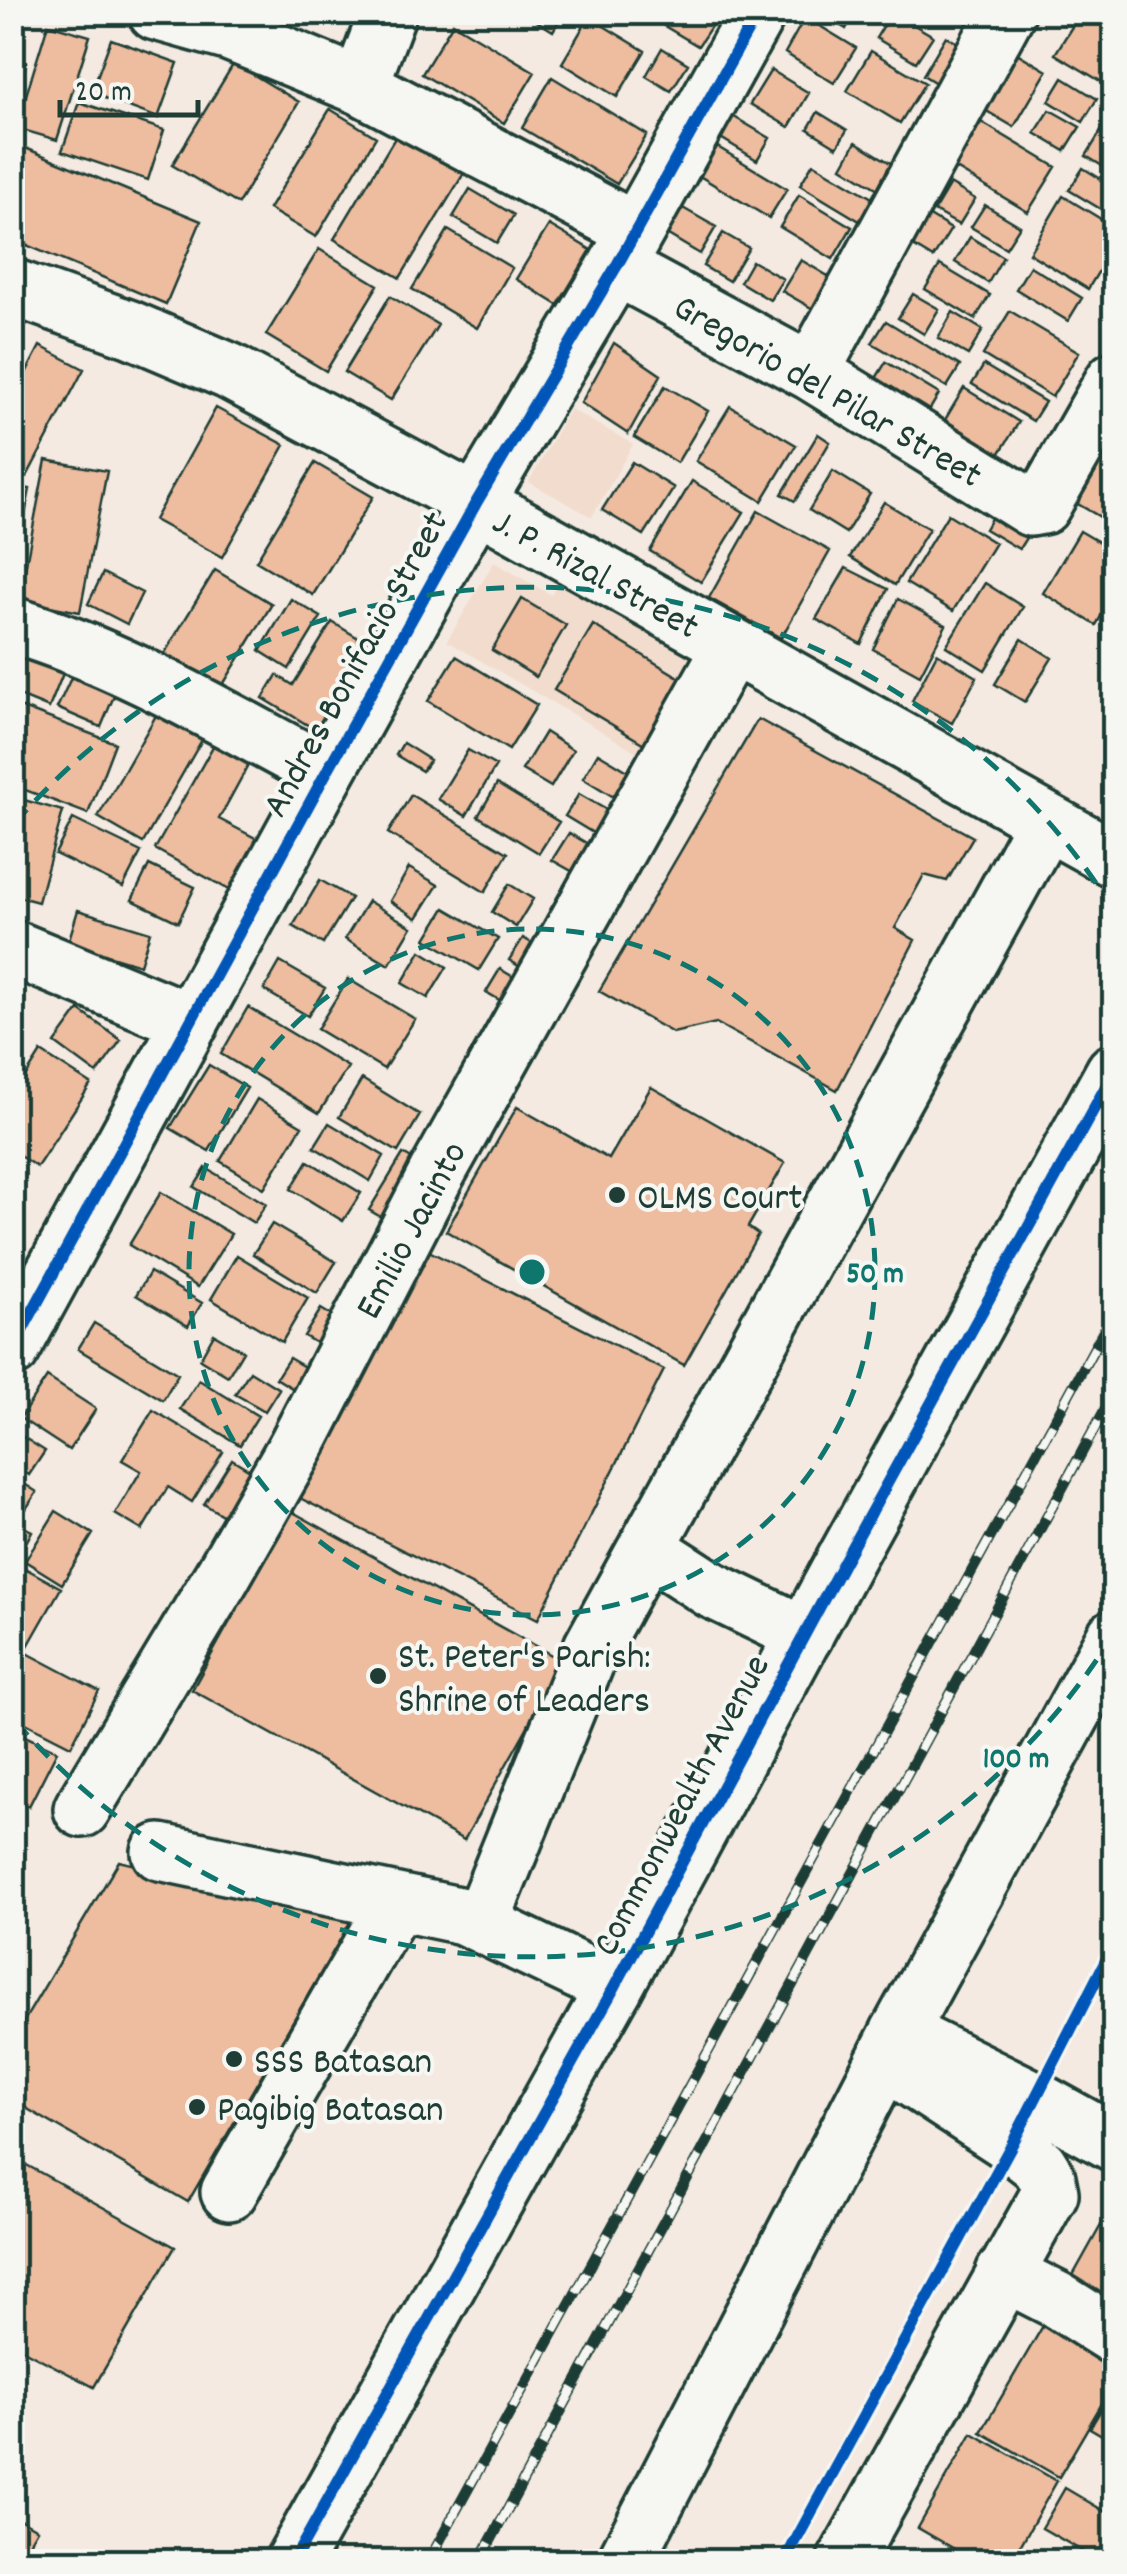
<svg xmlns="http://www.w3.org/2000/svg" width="1127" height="2574" viewBox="0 0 1127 2574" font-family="Dekko,sans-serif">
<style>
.built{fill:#f2dccd}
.building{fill:#eebc9f;stroke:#1f3d34;stroke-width:2.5}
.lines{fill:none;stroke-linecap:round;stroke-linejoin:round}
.minor-casing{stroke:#1f3d34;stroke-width:62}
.major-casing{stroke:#1f3d34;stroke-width:62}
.minor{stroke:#f6f6f2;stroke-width:55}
.major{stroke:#f6f6f2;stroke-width:55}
.rail-casing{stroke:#1f3d34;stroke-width:11}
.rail{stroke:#f6f6f2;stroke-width:8;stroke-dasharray:22;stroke-linecap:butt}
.cycleway-casing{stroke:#f6f6f2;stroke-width:19}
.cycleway{stroke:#0057b8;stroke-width:12}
.ring{fill:none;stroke:#0f766e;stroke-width:5;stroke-dasharray:18 12}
.poi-dot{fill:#1f3d34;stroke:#f6f6f2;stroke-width:4}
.labels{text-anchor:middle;stroke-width:8;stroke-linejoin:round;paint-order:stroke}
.street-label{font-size:38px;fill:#1f3d34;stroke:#f6f6f2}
.poi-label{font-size:38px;fill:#1f3d34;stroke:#f6f6f2;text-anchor:start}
.centre{fill:#0f766e;stroke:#f6f6f2;stroke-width:5}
.ring-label{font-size:30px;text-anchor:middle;font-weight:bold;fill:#0f766e;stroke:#f6f6f2;stroke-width:8;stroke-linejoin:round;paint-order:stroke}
</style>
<rect width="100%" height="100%" fill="#f4eae1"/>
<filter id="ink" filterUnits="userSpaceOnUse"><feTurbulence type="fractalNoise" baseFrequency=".01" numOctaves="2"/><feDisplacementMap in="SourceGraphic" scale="20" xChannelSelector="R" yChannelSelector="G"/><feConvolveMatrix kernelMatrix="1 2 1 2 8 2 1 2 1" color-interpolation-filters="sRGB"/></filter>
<g filter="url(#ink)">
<path class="built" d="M570 409 633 444 592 517 529 482Z
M494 562 551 595 563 576 712 664 654 762 447 641Z"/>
<path class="building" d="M522 12H564L553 31Z
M668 12H698L714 22 698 46 661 24Z
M819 12H855L846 29Z
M892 12 933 36 916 62 876 38Z
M1081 12H1087L1114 29V73L1107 85 1055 54Z
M589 17 645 51 617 97 562 63Z
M805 17 856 48 834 83 785 53Z
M453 23 535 72 504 123 422 74Z
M48 24 90 36 57 140 16 128Z
M946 36 972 52 949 91 923 75Z
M111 39 178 63 158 118 91 93Z
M1000 43 1047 71 1014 127 966 99Z
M662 48 688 64 671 91 646 76Z
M871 51 925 83 900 123 847 91Z
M12 59 26 62 21 89 12 87Z
M234 63 299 102 238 204 172 165Z
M771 70 809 93 789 127 750 104Z
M552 77 647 135 617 184 522 128Z
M1063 78 1097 99 1083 122 1049 101Z
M79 102 164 130 148 180 62 151Z
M330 109 376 137 316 237 269 209Z
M1050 110 1080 127 1065 151 1035 133Z
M724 111 770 138 757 160 711 132Z
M818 112 847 130 837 147 808 129Z
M981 122 1056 167 1028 212 953 167Z
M1103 128 1114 135V173L1086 156Z
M399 131 466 170 400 278 334 239Z
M856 142 892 164 878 189 842 167Z
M711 143 787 189 769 218 693 172Z
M23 147 201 221 166 304 12 239V173Z
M813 163 877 201 863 223 800 185Z
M1083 168 1114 187V217L1069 190Z
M950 184 975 199 959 225 934 211Z
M470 189 514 215 497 243 453 217Z
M799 195 852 227 833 259 780 227Z
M1063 196 1114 227V246L1088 289 1029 253Z
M985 205 1020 226 1006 248 971 227Z
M681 207 716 227 700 254 665 233Z
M923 212 951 229 933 258 905 241Z
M549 225 591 250 558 305 516 279Z
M448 230 512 268 477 328 412 289Z
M723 233 749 248 729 281 703 266Z
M970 237 1003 257 988 283 955 262Z
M319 249 378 285 326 371 266 335Z
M801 260 833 279 815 310 782 291Z
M752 261 783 279 770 300 740 282Z
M940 265 990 295 975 319 925 289Z
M1030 266 1082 298 1068 321 1016 289Z
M913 294 939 309 924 334 898 318Z
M390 296 438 325 391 400 344 372Z
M1010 311 1079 352 1052 397 983 355Z
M953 312 983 330 968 355 938 338Z
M886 321 960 366 947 387 872 343Z
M614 343 661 375 628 434 581 403Z
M40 346 84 369 25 480 12 474V400Z
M886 362 939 394 923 421 870 388Z
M984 365 1045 402 1033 421 972 384Z
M665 386 708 411 677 463 634 437Z
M964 388 1019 422 995 461 940 428Z
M730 406 796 445 762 501 696 461Z
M216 408 285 445 222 557 154 520Z
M818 434 830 442 795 501 782 494Z
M1088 453 1114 469V525L1064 496Z
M46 460 107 471 80 612 19 600Z
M632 462 674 488 644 535 602 510Z
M315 463 373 497 313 595 256 561Z
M833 471 870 494 846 533 809 510Z
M692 481 744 512 701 582 650 551Z
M12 486 30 489 12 583Z
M1001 501 1036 522 1019 549 985 529Z
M884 502 929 529 895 585 850 557Z
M758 511 830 551 781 638 709 598Z
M948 514 995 543 953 611 906 583Z
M1080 531 1114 551V594L1096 625 1043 593Z
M846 568 888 589 861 644 816 619Z
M215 570 272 604 221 688 164 654Z
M103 573 142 593 127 624 88 604Z
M985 583 1023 607 985 670 946 646Z
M291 599 321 617 289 669 260 651Z
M522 599 566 625 536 677 492 650Z
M898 599 946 625 920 675 873 649Z
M332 622 368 644 316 730 263 698 277 675 293 685Z
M593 625 690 684 651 748 554 690Z
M1022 639 1052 658 1025 702 995 684Z
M25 650 66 666 49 708 12 693V681Z
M937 653 977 677 952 723 912 701Z
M456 656 537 705 509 750 428 701Z
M77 665 119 684 101 727 57 708Z
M12 704 115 743 88 814 12 785Z
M158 712 203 738 143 843 98 817Z
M758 719 973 837 947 881 924 875 895 928 915 940 837 1090 716 1023 673 1033 599 991Z
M545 732 573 750 551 787 522 770Z
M216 741 251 760 219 819 261 841 233 892 155 849Z
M403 743 430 760 422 771 396 755Z
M468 750 496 766 466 816 438 799Z
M598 753 636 776 622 802 583 778Z
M497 784 559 822 539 853 478 816Z
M579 794 617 816 603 839 565 816Z
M411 795 508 853 485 892 388 833Z
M24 800 63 811 38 902 12 895V841Z
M73 819 141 852 123 887 55 854Z
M569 833 602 852 586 879 552 860Z
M149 865 195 887 178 922 132 900Z
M409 868 438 885 417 918 390 901Z
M320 880 351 898 323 944 293 926Z
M509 884 533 899 516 927 492 912Z
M368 901 412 927 389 965 345 939Z
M445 908 498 939 479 970 426 939Z
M78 910 150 932 140 965 68 943Z
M523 938 549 953 535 976 509 960Z
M421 951 447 967 428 998 402 983Z
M280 962 325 988 308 1016 264 990Z
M500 969 527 985 513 1008 486 992Z
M348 979 415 1019 384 1069 317 1029Z
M248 1007 348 1067 319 1113 221 1054Z
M79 1010 121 1040 97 1074 55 1043Z
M41 1052 91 1084 37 1167 12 1151V1098Z
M209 1065 247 1088 209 1151 170 1128Z
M362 1079 420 1115 398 1152 339 1117Z
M651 1087 785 1163 748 1227 758 1234 684 1365 446 1231 517 1107 609 1159Z
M257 1099 302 1126 264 1188 220 1161Z
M329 1123 384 1156 370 1181 314 1147Z
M403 1154 425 1167 391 1223 369 1210Z
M308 1161 361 1193 343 1221 291 1189Z
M206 1168 266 1204 254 1223 194 1187Z
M161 1192 231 1234 198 1287 129 1245Z
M272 1224 336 1262 317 1293 253 1254Z
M417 1245 664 1370 538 1619 290 1493Z
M237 1255 308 1298 282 1342 211 1299Z
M150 1272 202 1303 188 1326 136 1295Z
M321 1309 339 1320 323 1347 304 1336Z
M94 1323 178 1374 163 1400 78 1349Z
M214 1334 243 1351 228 1376 200 1359Z
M289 1358 313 1372 300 1393 276 1378Z
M250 1371 279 1389 265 1411 235 1394Z
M47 1377 96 1409 69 1450 20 1418Z
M199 1380 258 1416 240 1445 180 1409Z
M153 1410 223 1452 192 1502 168 1487 142 1530 115 1514 141 1471 122 1460Z
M12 1430 45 1451 29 1475 12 1464Z
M232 1459 271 1483 244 1528 204 1504Z
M12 1476 37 1492 20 1518 12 1514Z
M56 1511 93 1534 62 1584 25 1561Z
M291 1511 564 1662 464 1840 192 1690Z
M12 1521 32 1531 20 1554 12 1550Z
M12 1561 61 1588 28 1646 12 1637Z
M14 1646 99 1691 71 1746 12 1716Z
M12 1730 57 1751 29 1806 12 1798Z
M119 1861 353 1918 188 2202 12 2100V2041Z
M12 2157 175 2247 94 2387 12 2344Z
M1114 2202V2316L1066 2288Z
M1051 2312 1114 2349V2383L1059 2477 981 2432Z
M1110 2395 1114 2397V2442L1090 2428Z
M972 2433 1057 2481 1011 2562H977L918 2528Z
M1065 2488 1114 2517V2562H1101L1042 2528Z
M12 2515 37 2529 18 2562H12Z"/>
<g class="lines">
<g class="minor-casing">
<path id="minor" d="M156 12 231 33 360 86 636 231
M360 86 388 12
M616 267 811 372 1031 508 1042 506 1114 380
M12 287 130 329 229 371 476 503 1114 859
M811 372 1007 12
M12 625C123 658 224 719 326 773
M12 948 191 1022
M12 1349 326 773 476 503 616 267 758 12
M647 1548 712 1590 805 1635
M82 1809 223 1575 297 1445 436 1175 731 647
M160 1852 463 1916 614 1988
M480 1924 592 1647 1046 821
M899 2032 1036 2100 1114 2143
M229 2192 396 1902
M1004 2273 1057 2300 1114 2336
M845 2562 1050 2193 1047 2178 1039 2165 1012 2144 885 2061"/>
</g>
<g class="major-casing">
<path id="major" d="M293 2562 614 1988 847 1556 1114 1072
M625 2562 899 2032 1114 1638"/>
</g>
<use href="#minor" class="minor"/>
<use href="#major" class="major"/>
<g class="rail-casing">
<path id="rail" d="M428 2562 1114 1312
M479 2562 1114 1393"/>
</g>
<use href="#rail" class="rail"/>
<g class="cycleway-casing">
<path id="cycleway" d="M12 1349 326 773 476 503 616 267 758 12
M293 2562 614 1988 847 1556 1114 1072
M784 2562 1012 2144 1114 1945"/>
</g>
<use href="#cycleway" class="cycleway"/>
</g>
</g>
<g class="ring">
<circle cx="532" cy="1272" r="343"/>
<path d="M1113 1635A685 685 0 0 1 15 1721M15 823A685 685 0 0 1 1113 909"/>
</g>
<g class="poi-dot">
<circle cx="617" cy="1195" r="10"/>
<circle cx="378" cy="1676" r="10"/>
<circle cx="234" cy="2059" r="10"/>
<circle cx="197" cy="2107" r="10"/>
</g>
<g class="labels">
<g class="street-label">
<text transform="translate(829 389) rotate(30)" y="13">Gregorio del Pilar Street</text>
<text transform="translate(597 572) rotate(29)" y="13">J. P. Rizal Street</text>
<text transform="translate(353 663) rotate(-61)" y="13">Andres Bonifacio Street</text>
<text transform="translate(409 1229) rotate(-62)" y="13">Emilio Jacinto</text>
<text transform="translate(679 1804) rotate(-62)" y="13">Commonwealth Avenue</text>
</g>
<g class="poi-label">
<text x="637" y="1208">OLMS Court</text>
<text x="398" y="1667">St. Peter's Parish:<tspan x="398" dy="44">Shrine of Leaders</tspan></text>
<text x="254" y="2072">SSS Batasan</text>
<text x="217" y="2120">Pagibig Batasan</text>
</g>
</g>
<circle cx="532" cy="1272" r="15" class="centre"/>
<g class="ring-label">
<text x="875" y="1282">50 m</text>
<text x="1016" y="1767">100 m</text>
</g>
<rect width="1127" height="2574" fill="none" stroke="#f6f6f2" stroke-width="50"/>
<rect x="25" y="25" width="1077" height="2524" fill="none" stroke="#1f3d34" stroke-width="4" filter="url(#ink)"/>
<path d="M60 100v15h138v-15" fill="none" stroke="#1f3d34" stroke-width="5"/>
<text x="75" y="100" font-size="30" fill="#1f3d34" stroke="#f6f6f2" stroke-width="8" paint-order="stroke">20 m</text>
</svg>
